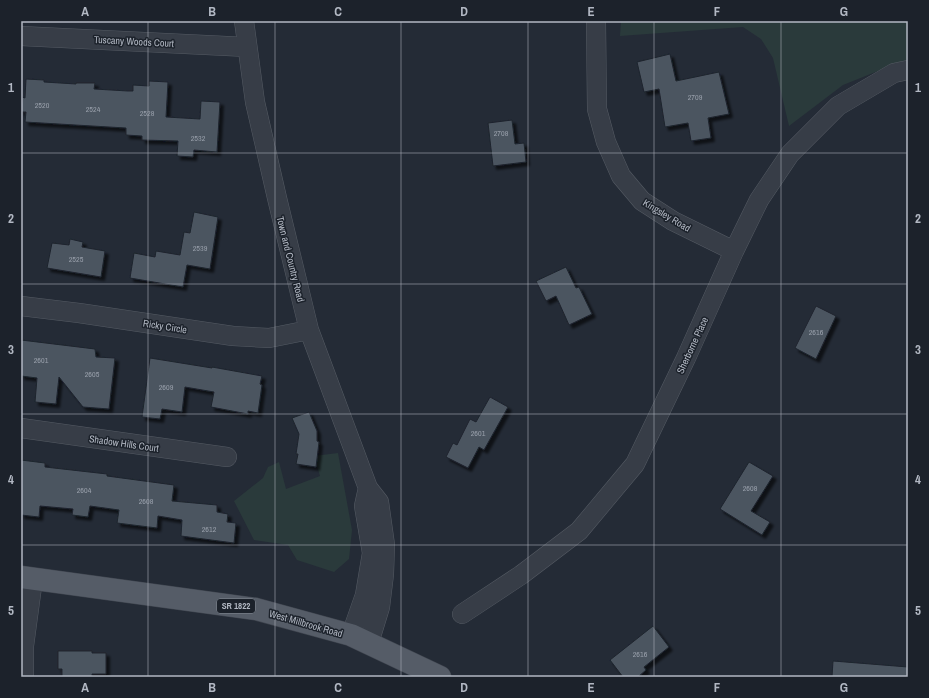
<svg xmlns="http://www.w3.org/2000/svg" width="929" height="698" viewBox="0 0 929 698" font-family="'Archivo Narrow',sans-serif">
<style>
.green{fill:#2a3a3b}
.building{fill:#4c5561;stroke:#1e242d;filter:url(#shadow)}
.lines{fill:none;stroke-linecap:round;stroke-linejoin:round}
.minor-casing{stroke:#555b64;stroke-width:20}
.major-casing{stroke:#404650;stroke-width:23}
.minor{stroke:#373d47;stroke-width:19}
.major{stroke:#555c67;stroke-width:22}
.grid{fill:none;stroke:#b2b8c3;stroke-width:1;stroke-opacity:0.55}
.labels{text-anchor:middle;stroke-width:3;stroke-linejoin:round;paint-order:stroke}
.number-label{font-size:8px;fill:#989faa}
.shield{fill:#1c222b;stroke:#858b95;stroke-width:1}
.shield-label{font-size:9px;font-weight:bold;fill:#b2b8c3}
.street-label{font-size:10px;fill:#b2b8c3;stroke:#1c222b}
.neatline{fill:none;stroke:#b2b8c3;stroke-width:1.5}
.grid-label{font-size:13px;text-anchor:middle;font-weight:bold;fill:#b2b8c3}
</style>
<defs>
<filter id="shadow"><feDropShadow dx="3.5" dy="3.5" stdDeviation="1" flood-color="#0009"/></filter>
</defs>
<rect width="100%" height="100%" fill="#242b36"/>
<path class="green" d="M621 21H908V59L843 85 789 126 773 58 761 39 743 27 620 36Z
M338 453 352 530 349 559 334 572 297 560 288 545 254 540 234 501 263 478 268 467 279 462 286 489 320 476 314 456Z"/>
<path class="building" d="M670 54 676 81 719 72 729 114 708 118 711 138 691 141 688 123 665 127 659 89 644 92 637 62Z
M26 79 44 80V82L76 84V83H95L94 89 128 91H133V85L149 86V81L168 82 166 117 200 119 201 101 220 102 217 152 194 150 193 157 177 156 178 141 142 140V136L126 135V128L25 122 26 112H21L22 97 25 98Z
M512 120 515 144 524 143 526 162 493 166 488 123Z
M194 212 218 217 210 269 187 265 183 287 130 278 134 253 155 257 156 251 180 255 184 232 190 233Z
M70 239 83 242 82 247 105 251 101 277 47 268 52 243 69 245Z
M566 267 576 288 579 287 592 314 569 325 556 296 546 301 536 281Z
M816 306 836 316 816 359 795 348Z
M21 340 95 349 96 357 115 358 109 409 83 407 59 377 56 404 35 402 37 378 21 376Z
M150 358 212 368V367L262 376 260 384 262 385 258 413 248 411V414L211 407 214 392 185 387 182 412 162 409 160 419 142 417Z
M490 397 508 407 484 450 479 447 468 468 446 457 453 443 457 445 470 419 476 422Z
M309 412 317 431V441L319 442 316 467 296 464 298 454H296L299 434 292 418Z
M21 460 45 463V467L107 474V476L174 485 172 501 217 505V512L228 514 227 522 236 523 234 543 181 536 182 520 158 516 157 528 117 523 119 510 90 506 88 517 72 515 73 509 40 506 39 517 21 515Z
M749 462 773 476 751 511 770 522 762 535 720 509Z
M653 626 669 647 644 667 646 670 638 677H623L610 660Z
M58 651H92V653H106V674H92V677H62V669H58Z
M833 661 908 667 907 677H832Z"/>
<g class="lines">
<g class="minor-casing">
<path id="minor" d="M244 21 255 102 277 198 309 330 368 488 379 502 385 545 384 574 380 607 369 643
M596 21 597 109 606 142 621 176 642 201 673 221 734 251
M21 36 247 47
M21 306 79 313 233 336 269 338 309 330
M21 428 227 457
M462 614 521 575 579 531 635 464 686 358 734 251 759 200 790 154 838 106 894 73 908 70
M351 635 365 595 372 553 364 506 368 488
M24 677V646L33 579"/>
</g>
<g class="major-casing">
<path id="major" d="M21 577 256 609 351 635 440 677"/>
</g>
<use href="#minor" class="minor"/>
<use href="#major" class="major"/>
</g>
<path class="grid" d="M148 21V677M275 21V677M401 21V677M528 21V677M654 21V677M781 21V677M21 153H908M21 284H908M21 414H908M21 545H908"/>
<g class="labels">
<g class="number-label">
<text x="695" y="100">2709</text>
<text x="42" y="108">2520</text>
<text x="93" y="112">2524</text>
<text x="147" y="116">2528</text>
<text x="501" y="136">2708</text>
<text x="198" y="141">2532</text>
<text x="200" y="251">2539</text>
<text x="76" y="262">2525</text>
<text x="816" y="335">2616</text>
<text x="41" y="363">2601</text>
<text x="92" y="377">2605</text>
<text x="166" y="390">2609</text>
<text x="478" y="436">2601</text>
<text x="750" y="491">2608</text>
<text x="84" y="493">2604</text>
<text x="146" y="504">2608</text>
<text x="209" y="532">2612</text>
<text x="640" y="657">2616</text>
</g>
<rect class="shield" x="217" y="599" width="38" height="14" rx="3"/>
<g class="shield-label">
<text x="236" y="609">SR 1822</text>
</g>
<g class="street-label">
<text transform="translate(134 41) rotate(3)" y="4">Tuscany Woods Court</text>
<text transform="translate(667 215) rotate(31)" y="4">Kingsley Road</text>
<text transform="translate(291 259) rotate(76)" y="4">Town and Country Road</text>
<text transform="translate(165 326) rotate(9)" y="4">Ricky Circle</text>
<text transform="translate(692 345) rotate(-65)" y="4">Sherborne Place</text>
<text transform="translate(124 443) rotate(8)" y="4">Shadow Hills Court</text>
<text transform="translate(306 623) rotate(16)" y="4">West Millbrook Road</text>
</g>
</g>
<rect width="929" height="698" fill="none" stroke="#1c222b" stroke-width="44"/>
<rect x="22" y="22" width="885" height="654" class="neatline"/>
<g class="grid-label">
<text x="85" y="16">A</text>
<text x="212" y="16">B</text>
<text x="338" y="16">C</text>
<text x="464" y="16">D</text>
<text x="591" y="16">E</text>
<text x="717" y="16">F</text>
<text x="844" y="16">G</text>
<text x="11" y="92">1</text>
<text x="918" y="92">1</text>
<text x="11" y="223">2</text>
<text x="918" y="223">2</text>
<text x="11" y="354">3</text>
<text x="918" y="354">3</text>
<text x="11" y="484">4</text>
<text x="918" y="484">4</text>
<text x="11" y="615">5</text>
<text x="918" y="615">5</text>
<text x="85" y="692">A</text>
<text x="212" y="692">B</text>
<text x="338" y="692">C</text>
<text x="464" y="692">D</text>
<text x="591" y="692">E</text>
<text x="717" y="692">F</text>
<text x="844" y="692">G</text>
</g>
</svg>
